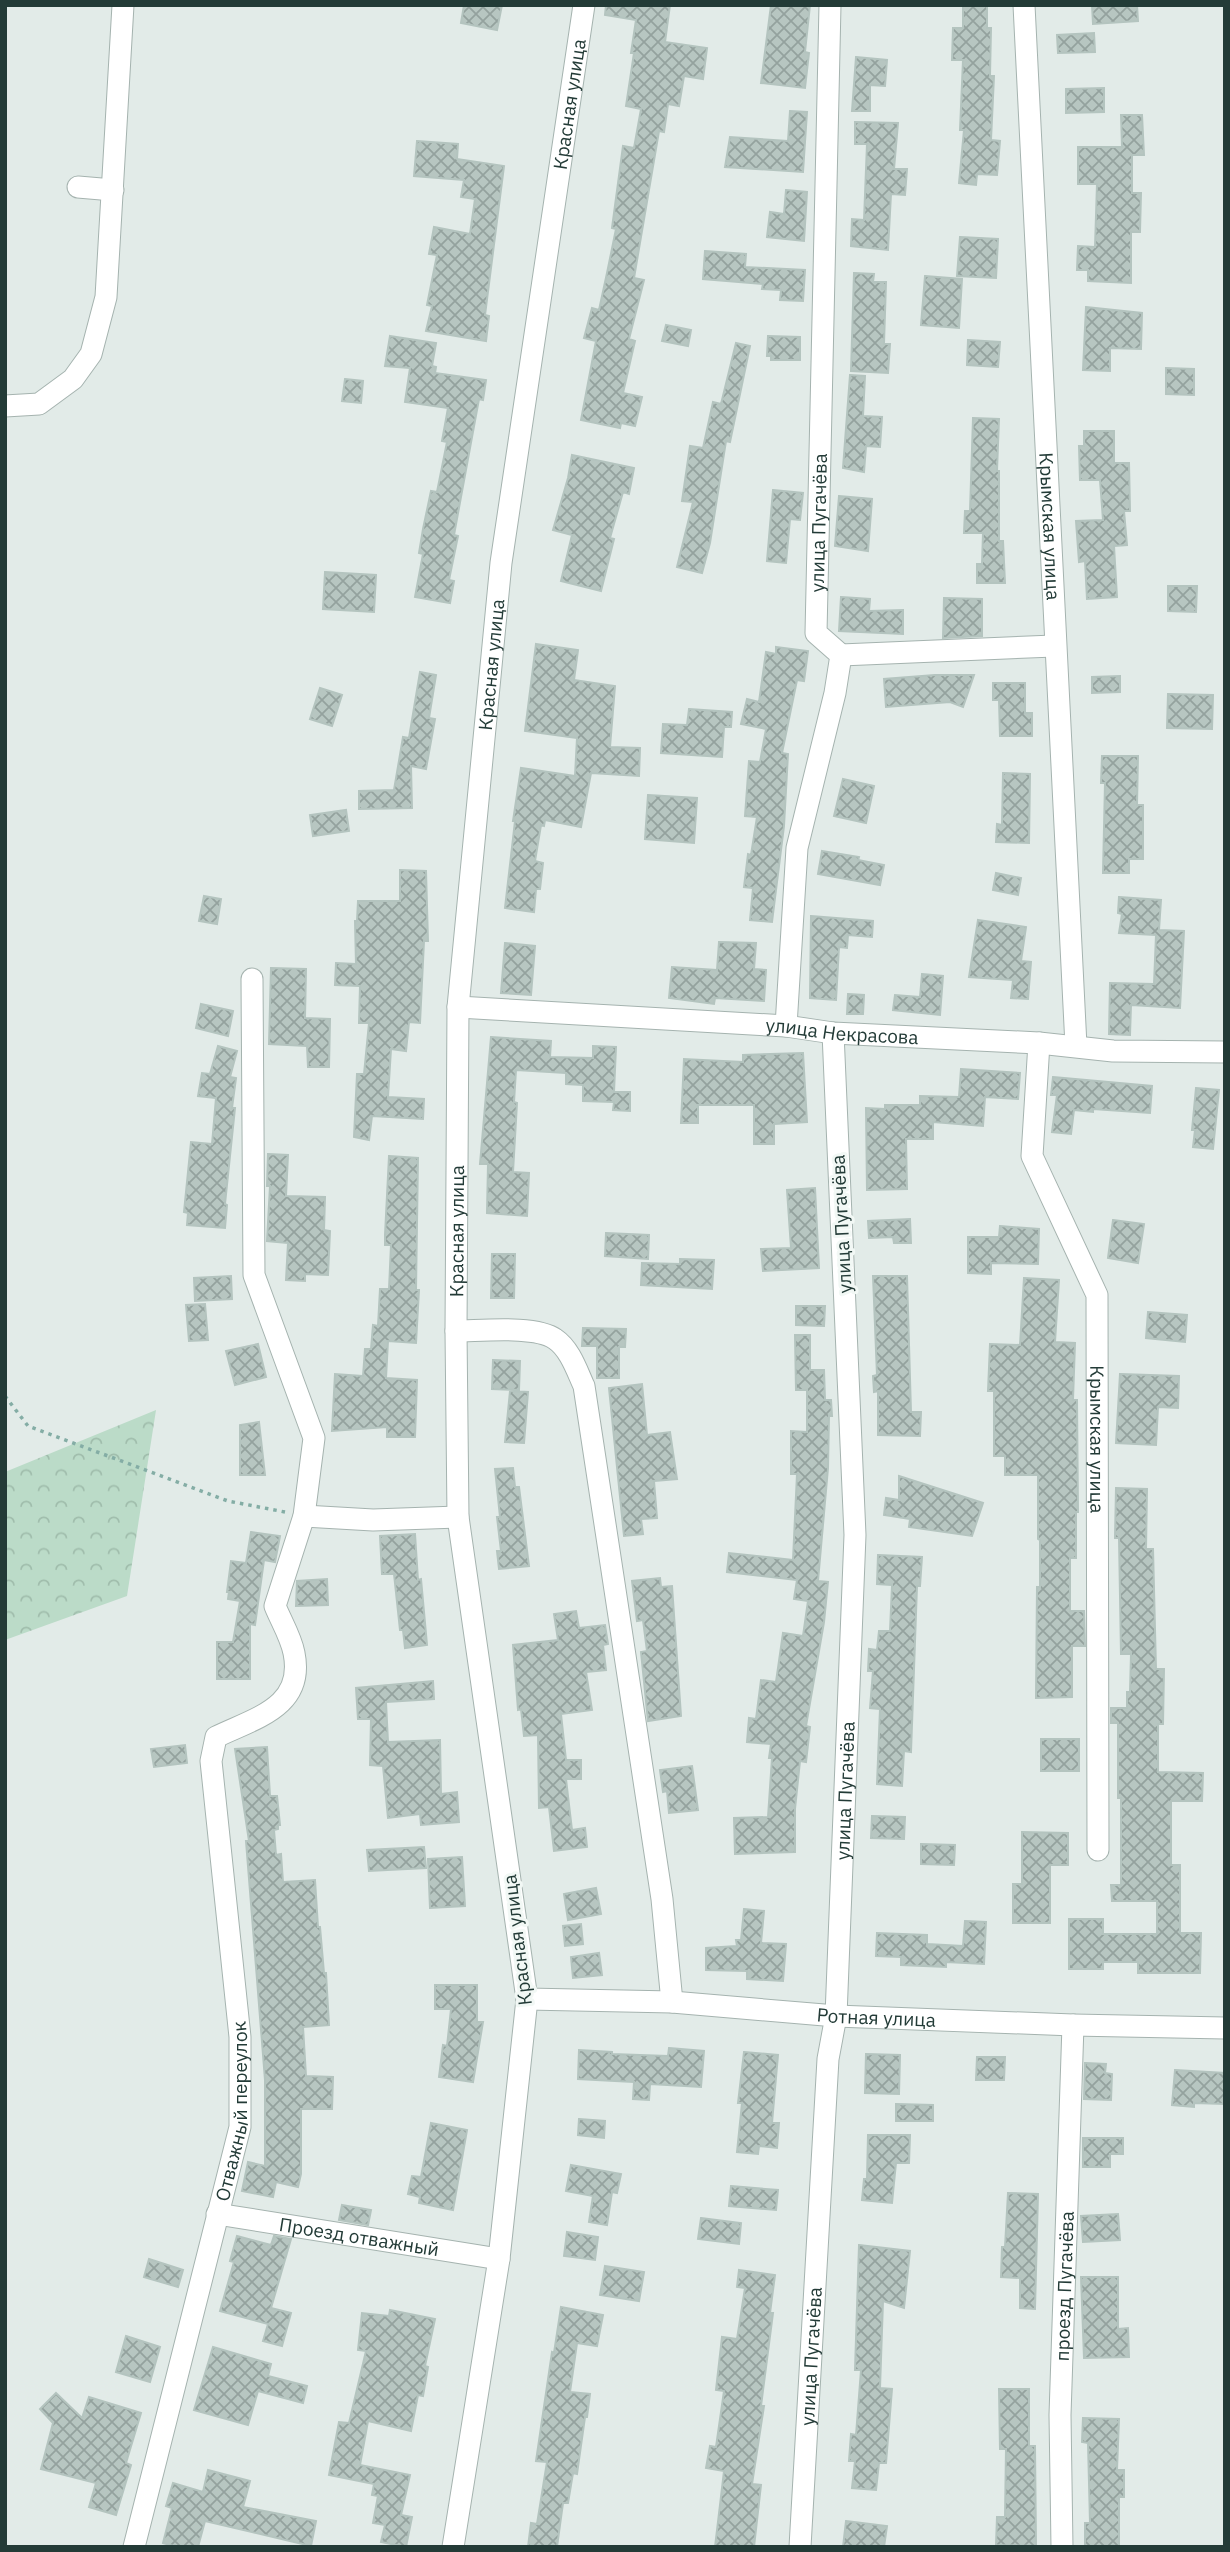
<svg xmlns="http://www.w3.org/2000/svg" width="1230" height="2552" viewBox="0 0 1230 2552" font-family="'IBM Plex Sans',sans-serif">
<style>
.forest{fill:url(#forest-crowns)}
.building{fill:url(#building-cross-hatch);stroke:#b4c4bf;stroke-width:2}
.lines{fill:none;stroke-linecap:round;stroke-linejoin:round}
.minor-casing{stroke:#a5b3af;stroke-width:23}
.path{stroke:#84ada5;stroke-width:3.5;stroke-dasharray:3.5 5;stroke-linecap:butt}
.minor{stroke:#fff;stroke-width:21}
.labels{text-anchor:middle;stroke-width:6;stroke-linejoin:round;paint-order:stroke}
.street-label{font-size:19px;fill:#233b37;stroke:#f2f8f5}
</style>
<defs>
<pattern id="forest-crowns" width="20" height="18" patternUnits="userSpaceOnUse" patternTransform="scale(1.75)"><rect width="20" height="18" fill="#bbdbc8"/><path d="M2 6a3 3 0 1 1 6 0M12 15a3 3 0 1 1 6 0" fill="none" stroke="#a0bdac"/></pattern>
<pattern id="building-cross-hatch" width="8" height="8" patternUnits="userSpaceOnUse" patternTransform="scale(1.75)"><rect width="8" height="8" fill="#b7c6c1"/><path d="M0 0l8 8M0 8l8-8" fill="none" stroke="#94a29e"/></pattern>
</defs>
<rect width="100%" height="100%" fill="#e2ebe8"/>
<path class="forest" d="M156 1410 127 1596 5 1640V1472Z"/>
<path class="building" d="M464 5H502L497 30 461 23Z
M606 5H670L665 42 707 48 703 79 684 76 679 106 668 104 664 132 659 131 634 278 644 280 629 339 635 341 623 393 642 397 635 426 621 423 620 428 581 420 596 341 584 338 592 308 599 310 607 273 616 229 612 228 623 146 634 148 641 109 626 106 634 53H631L636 20 605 15Z
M771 5H810L805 52 809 53 805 88 761 83Z
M1092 5H1137L1138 21 1093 24Z
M963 6H987V28H991L990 76H994L991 140 1000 141 997 175 977 174 976 185 959 183 964 130H960L963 60H952L953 28H963Z
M1094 33 1095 52 1058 53 1057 35Z
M856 57 887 60 885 86 870 85V111H852Z
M1104 88V112L1066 113V89Z
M790 111 807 112 803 172 725 167 730 137 788 141Z
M1121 115H1142L1144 155H1132V193H1141L1140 232H1131V283L1088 281V270H1077L1078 246 1095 247 1097 184H1078V147H1122Z
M855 122 898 123 894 169H907L905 195 891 194 888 250 851 246 852 219 864 220 867 144H855Z
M417 141 458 144 457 159 504 166 485 315 489 316 486 341 426 331 432 306 427 305 437 255 429 254 434 227 470 234 475 199 461 197 464 180 414 176Z
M786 190 807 192 804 241 767 237 770 212 784 214Z
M960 237 998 239 996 278 957 276Z
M705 251 746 254 745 267 805 270 803 301 780 300 781 290 762 289 763 284 703 279Z
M854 273 874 274 873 282H886L884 344H890L888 373 851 371Z
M925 276 962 279 959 328 921 325Z
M1086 307 1142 313 1141 349 1110 348V371L1083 370Z
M666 325 691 330 688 346 662 341Z
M390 336 436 343 432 366 436 367 435 373 486 380 483 400 479 399 454 535 458 536 449 580 454 581 450 603 415 597 423 554 419 553 423 529 431 491 437 492 447 442 442 441 448 408 405 402 410 368 385 366Z
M768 336 800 337V360H771V356H767Z
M968 340 1000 342 998 367 967 365Z
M736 343 750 346 730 442 726 441 710 543 702 573 677 567 693 502 682 501 690 446 703 448 713 402 721 404Z
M1166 368 1194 369V395L1166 394Z
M850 375 865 376 863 416 882 417 880 447 866 446 864 472 843 468Z
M345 379 363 381 361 403 342 401Z
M973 418 999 419 997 471H999V541H1003L1005 583H977V564H982L983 533H964L965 511H970Z
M1084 431H1114V463H1129L1130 511H1124L1127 545 1114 546 1117 597 1087 599 1085 561 1079 562 1076 521 1103 520 1100 480H1080L1079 446H1084Z
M572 455 634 468 629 494 623 492 610 538 614 539 601 591 561 581 572 535 553 530 568 478Z
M773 490 803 493 800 520 790 519 786 563 767 561Z
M839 496 872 499 868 551 835 546Z
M325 572 376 575 374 612 323 609Z
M1168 586H1197L1196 612 1168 611Z
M841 597 870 599 869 611 903 610V634L839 631Z
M944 598 982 599V636L943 638Z
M536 644 578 650 574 680 615 686 610 747 640 748 639 776 591 773 581 827 545 820 544 826 541 825 535 861 543 863 540 889H536L534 912 505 908 515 821H513L521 768 575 776 577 738 525 731Z
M776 647 808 651 804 681 797 680 782 753 788 754 784 826 772 922 750 920 753 888 744 887 748 854 751 855 757 817 745 816 749 761 760 762 766 729 741 724 747 699 759 702 766 652 776 654Z
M420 672 436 675 429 718 435 719 426 769 411 766 412 808 359 809V791L394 790 403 737 409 738Z
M935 675H974L963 707 950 702 886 707 884 679Z
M1120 676V692L1092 693V677Z
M993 683H1025V713H1032V736H1000L999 700H993Z
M320 688 342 695 332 726 310 719Z
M1168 694 1213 695 1212 729 1167 728Z
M689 709 732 712 731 727H724L722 757 661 753 663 724 687 725Z
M1102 756H1138L1137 805H1143V859H1129V873H1103L1105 783H1101Z
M1003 773 1030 774 1029 843 996 842 997 824 1002 825Z
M843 779 874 786 866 823 834 816Z
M648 795 697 798 694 843 645 839Z
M346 810 349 831 313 836 310 815Z
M822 851 859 857 858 860 884 865 880 885 818 874Z
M400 870 426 871 428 941H424L420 1023 409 1022 406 1051 391 1049 388 1097 424 1099 423 1119 372 1116 369 1140 354 1137 357 1074H364L369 1023H359L360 986 335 985 336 963 356 964 355 921H357L358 901H400Z
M996 873 1021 878 1018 895 993 890Z
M204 896 221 899 217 924 199 921Z
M1119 897 1161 900 1159 930 1184 931 1180 1008 1131 1005 1130 1035 1109 1034 1110 983 1154 984 1156 935 1119 933 1122 914 1118 913Z
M811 916 873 921 872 937 848 935 847 948 839 947 836 1000 810 998Z
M978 920 1026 927 1021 961 1031 962 1028 999 1011 998 1013 980 969 977Z
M719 942 756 943 754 969 766 970 764 1001 715 998 714 1004 669 998 672 967 717 970Z
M505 943 535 946 531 995 501 993Z
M271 968 306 969 305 1018 330 1019 329 1067H308L307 1046 269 1044Z
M922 974 943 976 940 1015 893 1010 895 995 920 997Z
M848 994 864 995 863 1014H847Z
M201 1004 233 1011 228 1036 196 1028Z
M491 1037 551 1041 550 1057 593 1058V1046L616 1047 614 1092H630V1111L613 1110 614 1102 583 1101V1085L566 1084V1073L516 1070 514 1102 517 1103 513 1172 529 1173 527 1216 487 1213 488 1164H480Z
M218 1046 237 1051 230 1077 236 1078 232 1108H235L225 1204 227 1205 225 1228 187 1225 188 1213 184 1212 191 1142 212 1144 216 1098 198 1096 202 1073 210 1074Z
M803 1053 807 1122 774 1124V1144H754V1105H698V1123H681L684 1059 743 1062V1055Z
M961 1069 1020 1073 1018 1099 985 1097 983 1126 933 1122V1139H906L907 1189 867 1190 866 1108 885 1109V1105H920V1096L959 1097Z
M1053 1077 1152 1086 1150 1113 1093 1109V1112L1074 1110 1071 1134 1052 1132 1057 1095H1051Z
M1196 1088 1219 1090 1213 1149 1193 1147 1195 1130H1192Z
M268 1154 288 1155 286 1196 325 1197 324 1230 330 1231 328 1275 305 1274V1281L286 1280 288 1243 267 1241 270 1186H267Z
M389 1156 418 1158 416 1290H419L416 1343 388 1341 386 1378 417 1380 415 1437H387V1427L332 1431 335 1374 363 1376 365 1349H371L373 1325 378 1326 380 1289H389L391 1245H385V1235Z
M815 1188 819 1268 763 1271 761 1249 791 1248 787 1190Z
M910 1219 911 1243H894L893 1237 869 1238 868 1221Z
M1113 1220 1144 1224 1138 1263 1108 1258Z
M1000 1226 1039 1229 1038 1264 991 1263V1274L968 1273V1237H999Z
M606 1233 649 1235 648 1259 605 1256Z
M492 1254H515L514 1298H491Z
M680 1259 714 1260 712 1289 641 1285 642 1263 680 1264Z
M231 1276 232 1299 195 1301 194 1278Z
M873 1276H907L911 1412H921L920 1436 878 1435V1391L874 1392 873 1376 877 1375Z
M1024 1278 1059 1280 1055 1342 1075 1343 1073 1400H1077L1078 1512H1076V1558H1070V1611H1084L1085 1646H1072V1697L1036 1698 1037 1587H1040V1540L1038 1539V1475H1005V1456H994V1391H988L990 1344 1020 1345Z
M205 1304 208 1340 189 1341 186 1305Z
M796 1306H825L824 1326 796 1325Z
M1148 1312 1187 1315 1185 1342 1146 1338Z
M583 1328 626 1329 625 1347H619V1378H597V1346H582Z
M795 1335H810V1370H824L825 1400H831L832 1416H829L828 1468 818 1581 828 1582 824 1622 806 1726 810 1727 806 1762 800 1761 795 1809V1852L735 1854 734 1818 768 1817 772 1758H769L771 1744 747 1742 749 1718 756 1719 761 1680 776 1682 783 1633 803 1636 808 1601 794 1599 797 1580 727 1572 729 1553 793 1560 797 1474H791V1431L807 1432V1390H796Z
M258 1344 266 1377 235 1385 226 1351Z
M493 1360 520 1361 519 1390 492 1389Z
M1120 1374 1179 1376 1178 1408 1158 1407 1156 1445 1116 1443Z
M642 1384 647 1435 670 1432 677 1479 654 1481 657 1518 641 1519 643 1534 624 1536 609 1388Z
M510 1391 528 1392 524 1443 505 1442Z
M259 1422 265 1475H240V1425Z
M513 1468 515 1487H519L529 1566 499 1569 497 1551H501L497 1517H500L495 1469Z
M899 1476 983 1503 972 1536 909 1527 910 1519 884 1515 886 1498 899 1500Z
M1116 1488 1147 1489 1146 1549H1153L1156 1669H1164L1163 1724H1158V1772L1203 1773 1202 1801H1171V1865H1180V1933H1201L1200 1973H1138V1962H1103V1969H1069V1919H1103V1934H1157V1901H1112L1111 1885H1121V1798H1118V1723H1111V1708H1127V1692H1130L1131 1654H1121L1119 1538H1115Z
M251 1532 280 1536 275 1562 264 1560 255 1625 250 1624V1679H217V1642H233L240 1601 228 1599 229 1592H227L231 1561 246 1563Z
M415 1534 418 1580 421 1579 427 1645 405 1648 403 1630H400L394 1574H382L380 1536Z
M878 1555 922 1557 920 1586H917L911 1752 904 1751 902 1786 877 1784 880 1709 870 1708 873 1671H868L869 1649 877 1650 879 1631H890L892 1585 877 1584Z
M660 1578 661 1587 672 1586 681 1716 648 1721 641 1652 647 1651 643 1620 637 1621 632 1581Z
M327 1579 328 1605 296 1606 297 1581Z
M576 1611 579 1628 605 1625 608 1644 603 1645 606 1670 586 1672 592 1710 561 1714 566 1760H581V1779H566L572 1830 585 1828 587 1847 554 1851 549 1807 539 1808 538 1735 524 1736 521 1709 518 1710 513 1645 558 1640 554 1614Z
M433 1681 434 1699 386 1702 388 1742 440 1740 441 1794 457 1792 459 1822 421 1825 420 1814 388 1818 383 1766 370 1765 371 1719H358L356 1688Z
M1041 1739H1079V1771H1041Z
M185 1745 187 1763 154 1767 151 1749Z
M267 1747 270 1796H277L280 1825H278V1829L274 1830 276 1855 281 1854 283 1882 315 1880 318 1927H320L324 1973H326L329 2025 303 2027 306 2076 333 2077 332 2109H301V2174L298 2187 276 2182 273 2197 242 2191 248 2162 265 2166V2080L246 1841H249L235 1749Z
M692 1766 698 1810 669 1813 667 1791 663 1792 660 1770Z
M872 1816 905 1817 904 1839 871 1838Z
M1022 1832 1068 1833V1865H1050V1923H1013V1884H1022Z
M921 1844 955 1845 954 1865 921 1864Z
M424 1847 426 1868 369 1871 367 1850Z
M462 1857 465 1906 430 1908 428 1859Z
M596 1888 601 1914 568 1920 564 1894Z
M744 1909 764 1911 761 1943 786 1944 783 1981 747 1979V1971L706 1970V1948L737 1946 736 1940H741Z
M965 1921 986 1922 984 1964 946 1962V1967L901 1965V1957L876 1956 877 1933 927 1935V1944L963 1946Z
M581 1924 583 1944 565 1946 563 1926Z
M599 1953 602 1975 573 1978 571 1957Z
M435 1985H477V2022H483L473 2082 439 2077 443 2045 447 2046 451 2009H435Z
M669 2048 704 2051 701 2087 650 2084 649 2100 633 2099 634 2082 578 2079 579 2050 612 2052V2054L668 2056Z
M744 2052 778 2055 772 2123H779L777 2148 759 2146 758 2154 737 2152 742 2103H738Z
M866 2054 900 2055 899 2094 865 2093Z
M977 2057H1005L1004 2080H976Z
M1085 2063 1106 2064 1105 2073 1112 2074 1111 2100 1084 2099Z
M1175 2070 1225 2073V2104L1194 2103V2107L1172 2105Z
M896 2104 933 2105V2121H896Z
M579 2119 605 2121 604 2138 578 2135Z
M431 2123 467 2130 453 2210 419 2203 420 2197 408 2194 412 2176 421 2177Z
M868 2135H910L909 2163H896L892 2203 862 2200 864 2179H867Z
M1083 2138H1123V2154H1110V2167H1083Z
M571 2165 621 2174 617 2193 612 2192 607 2225 589 2222 593 2196 566 2191Z
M731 2186 778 2190 776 2210 729 2206Z
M1008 2193 1038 2194 1035 2309 1020 2308V2278L1001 2277 1002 2247H1005Z
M342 2205 371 2210 368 2225 339 2220Z
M1118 2214 1120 2240 1083 2242 1081 2216Z
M701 2218 741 2223 739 2244 698 2239Z
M567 2232 598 2237 595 2260 564 2256Z
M237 2236 271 2245 274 2236 291 2239 271 2308 291 2313 282 2346 263 2341 268 2324 220 2311 234 2262 230 2261Z
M859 2245 910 2251 904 2308 883 2301 880 2388 892 2389 886 2463H879L876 2490 852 2488 855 2461H849L851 2434 856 2435 861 2370H855Z
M149 2259 183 2270 178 2287 144 2277Z
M605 2266 644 2272 639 2301 600 2295Z
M739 2270 775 2275 770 2313H773L761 2406H764L752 2484 761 2485 754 2547H715L724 2471 706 2468 710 2446 716 2447 724 2391 716 2390 722 2337 737 2339 745 2288 737 2287Z
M1081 2277H1118V2329L1128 2328 1129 2357 1084 2358Z
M561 2307 603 2315 597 2346 577 2343 570 2392 590 2394 587 2417H585L577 2474 573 2473 568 2503H563L557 2547H528L531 2523 537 2524 547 2462 536 2461 552 2352 554 2353Z
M390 2310 435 2319 425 2366 428 2367 423 2396 418 2395 411 2431 368 2421 360 2465 410 2475 401 2515 412 2517 406 2547 381 2542 385 2525 373 2523 378 2496 372 2495 374 2484 329 2475 339 2422 349 2423 366 2351 358 2350 362 2313 389 2316Z
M126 2336 160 2347 150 2382 116 2372Z
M213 2347 271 2364 268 2376 307 2386 303 2403 258 2391 248 2425 194 2410Z
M999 2389H1029V2446H1035L1036 2546 996 2545 997 2517H1005L1006 2449H1000Z
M56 2393 82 2418 89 2397 141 2413 126 2463 131 2465 116 2515 89 2507 96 2483 41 2469 53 2423 40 2409Z
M1083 2418 1119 2419 1117 2470H1124V2497H1119V2547H1085V2523H1090L1088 2443 1082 2442Z
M208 2470 250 2481 243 2507 316 2521 311 2546 205 2521 198 2547H177L163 2543 172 2508 166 2506 173 2483 203 2492Z
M846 2521 887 2526 884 2547H843Z"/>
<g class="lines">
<g class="minor-casing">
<g id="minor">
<path id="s1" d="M1024 5 1076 1046"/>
<path d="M78 187 113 190"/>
<path d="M5 406 39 404 73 379 91 354 106 297 123 5"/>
<path d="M841 655 1054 646"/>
<path id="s2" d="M458 1007 786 1026 833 1033 1039 1043 1113 1051 1225 1052"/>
<path id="s3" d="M786 1026 797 848 835 693 841 655 816 633 830 5"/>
<path id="s4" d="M1039 1043 1032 1156 1097 1295 1098 1850"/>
<path d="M456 1331C480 1331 536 1325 555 1339 570 1349 577 1371 584 1386L662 1899 672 2002"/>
<path d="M304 1516 373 1520 458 1517"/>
<path id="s5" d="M527 1999 672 2002 836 2016 1073 2025 1225 2028"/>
<path id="s6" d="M217 2214 499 2259"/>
<path id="s7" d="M134 2547 240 2127V2037L211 1761 216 1737C255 1718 305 1707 294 1653 291 1637 281 1621 275 1606L304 1516 314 1438 254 1275 252 979"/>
<path id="s8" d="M453 2547 499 2259 527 1999 458 1517 456 1331 458 1007 501 563 584 5"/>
<path id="s9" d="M800 2547 828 2059 836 2016 855 1535 833 1033"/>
<path id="s10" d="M1062 2547 1060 2415 1073 2025"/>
</g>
</g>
<path class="path" d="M5 1396 28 1426 228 1501 285 1512"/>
<use href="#minor" class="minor"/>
</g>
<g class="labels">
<g class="street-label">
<text dy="7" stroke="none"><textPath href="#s8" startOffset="2460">Красная улица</textPath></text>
<text dy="7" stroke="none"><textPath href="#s3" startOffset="520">улица Пугачёва</textPath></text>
<text dy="7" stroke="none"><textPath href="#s1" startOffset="522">Крымская улица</textPath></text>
<text dy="7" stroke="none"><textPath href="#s8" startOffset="1894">Красная улица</textPath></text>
<text dy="7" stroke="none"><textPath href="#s2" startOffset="385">улица Некрасова</textPath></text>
<text transform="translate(841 1224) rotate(-93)" y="7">улица Пугачёва</text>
<text dy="7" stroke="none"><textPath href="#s8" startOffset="1326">Красная улица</textPath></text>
<text dy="7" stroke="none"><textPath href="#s4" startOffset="411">Крымская улица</textPath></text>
<text dy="7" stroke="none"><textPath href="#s9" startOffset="758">улица Пугачёва</textPath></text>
<text transform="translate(517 1940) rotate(-97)" y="7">Красная улица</text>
<text dy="7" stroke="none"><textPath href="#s5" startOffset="350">Ротная улица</textPath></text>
<text dy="7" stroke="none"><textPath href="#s7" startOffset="448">Отважный переулок</textPath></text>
<text dy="7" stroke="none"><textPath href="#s6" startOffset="144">Проезд отважный</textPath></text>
<text dy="7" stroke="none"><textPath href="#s10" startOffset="261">проезд Пугачёва</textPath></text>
<text dy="7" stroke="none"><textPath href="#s9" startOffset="191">улица Пугачёва</textPath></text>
</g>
</g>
<rect width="1230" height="2552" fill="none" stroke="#233b37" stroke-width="14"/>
</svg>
